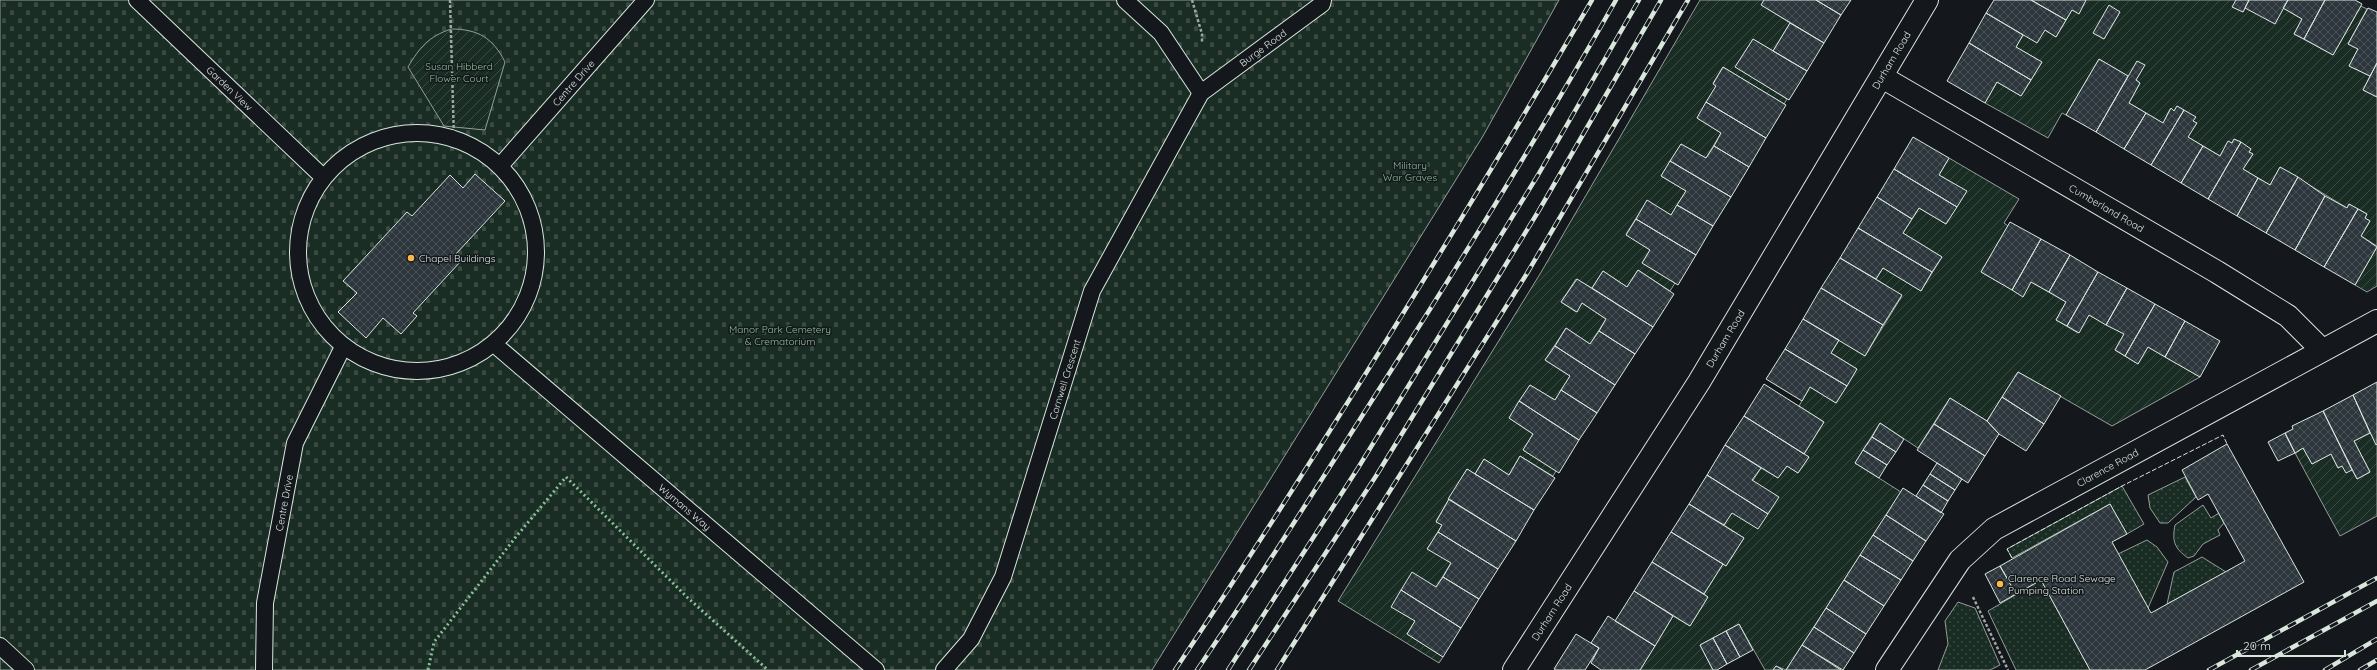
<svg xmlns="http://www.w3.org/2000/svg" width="2377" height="670" viewBox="0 0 2377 670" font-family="Quicksand,sans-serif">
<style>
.grass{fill:url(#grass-dots);stroke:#939e99}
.cemetery{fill:url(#cemetery-stones);stroke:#939e99}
.garden{fill:url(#garden-furrows);stroke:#939e99;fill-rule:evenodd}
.building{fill:url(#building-cross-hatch);stroke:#d8e6dc}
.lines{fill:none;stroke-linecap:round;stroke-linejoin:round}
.service-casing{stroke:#d8e6dc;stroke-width:18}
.minor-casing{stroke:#d8e6dc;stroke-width:24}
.path{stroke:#9da8a2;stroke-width:2.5;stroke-dasharray:3 2;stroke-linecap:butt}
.service{stroke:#14181c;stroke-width:16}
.minor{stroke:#14181c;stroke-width:22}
.rail-casing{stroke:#d8e6dc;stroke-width:4.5}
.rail{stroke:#14181c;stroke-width:3;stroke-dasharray:9;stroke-linecap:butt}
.hedge{stroke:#8ac095;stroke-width:3;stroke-dasharray:2 3;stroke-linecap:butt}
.fence{stroke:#d8e6dc;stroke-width:1;stroke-dasharray:5 2;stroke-linecap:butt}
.poi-dot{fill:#ffb74d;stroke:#14181c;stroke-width:1.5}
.labels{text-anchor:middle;stroke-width:3;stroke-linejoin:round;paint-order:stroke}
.street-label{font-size:10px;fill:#d8e6dc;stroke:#14181c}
.park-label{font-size:10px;fill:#8ac095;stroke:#14181c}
.poi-label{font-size:10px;fill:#d8e6dc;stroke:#14181c;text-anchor:start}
</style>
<defs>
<pattern id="grass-dots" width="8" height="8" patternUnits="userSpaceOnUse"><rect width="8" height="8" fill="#1a2d24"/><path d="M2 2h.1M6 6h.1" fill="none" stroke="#3b4b43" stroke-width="1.8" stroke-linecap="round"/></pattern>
<pattern id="cemetery-stones" width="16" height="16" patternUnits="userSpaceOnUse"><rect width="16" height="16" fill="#1a2d24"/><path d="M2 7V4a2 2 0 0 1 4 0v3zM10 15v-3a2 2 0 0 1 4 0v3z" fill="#3b4b43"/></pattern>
<pattern id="garden-furrows" width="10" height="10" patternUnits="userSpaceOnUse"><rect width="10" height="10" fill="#1a2d24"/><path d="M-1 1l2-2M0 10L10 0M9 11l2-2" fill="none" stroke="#3b4b43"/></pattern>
<pattern id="building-cross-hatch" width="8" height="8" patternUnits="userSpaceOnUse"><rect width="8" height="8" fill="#2c363c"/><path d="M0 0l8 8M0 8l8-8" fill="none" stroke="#4a5358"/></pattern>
</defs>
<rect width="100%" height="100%" fill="#14181c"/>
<path class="grass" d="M2185 477 2196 497 2168 523H2160L2150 508 2148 495Z
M2122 486 2144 524 2127 534 2110 504 2012 558 2007 549Z
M2203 505 2211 518 2219 513 2224 523 2218 530 2220 535 2203 544 2194 556 2188 558C2174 548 2172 541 2175 525Z
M2147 540 2157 547 2168 562 2148 608 2118 554Z
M2202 557 2226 572 2167 604 2174 572Z
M2041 580 2090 670H2016L1988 611Z
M1958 602 1975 608 2000 665 1990 670H1938L1948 644 1945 621Z"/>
<path class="cemetery" d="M0 0H1559L1483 136 1152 670H0Z"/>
<path class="garden" d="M1700 0H1764L1762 5 1790 23 1773 51 1753 39 1736 67 1787 99 1784 104 1723 67 1713 83 1716 86 1697 118 1721 133 1706 158 1681 144 1661 176 1686 191 1671 215 1647 201 1626 234 1650 250 1642 263 1675 283 1670 291 1638 270 1627 287 1603 271 1592 288 1576 279 1561 302 1576 312 1582 303 1606 319 1590 344 1566 328 1545 360 1570 376 1555 400 1530 385 1509 418 1533 434 1523 450 1556 471 1553 476 1520 456 1509 475 1484 459 1475 474 1467 469 1436 521 1442 525 1428 548 1451 563 1436 587 1392 607 1415 621 1407 634 1443 657 1439 663 1338 601 1540 274Z
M2086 0H2236L2233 7 2243 12 2245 8H2283L2302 19 2294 34 2333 55 2361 6 2367 9 2348 44 2358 49 2349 66 2370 76 2363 90 2377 97V246L2361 236 2370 221 2365 218 2367 214 2349 204 2347 208 2280 167 2270 185 2243 169 2253 154 2249 152 2251 149 2234 139 2232 143 2228 142 2220 156 2188 137 2196 123 2193 121 2195 117 2177 106 2174 111 2170 109 2163 123 2129 103 2140 83 2136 80 2144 66 2128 76 2099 59 2066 115 2062 113 2048 138 1985 103 1997 82 2021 96 2042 62 2016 47 2023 35 2045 30 2056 37 2072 10 2079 13ZM2120 12 2104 39 2093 33Z
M451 29C478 29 493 38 505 62L485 130 444 126 408 67C420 47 428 37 451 29Z
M1949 158 2019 199 2004 223 2008 226 1981 272 2023 296 2031 282 2066 302 2056 320 2078 333 2089 315 2124 334 2115 350 2138 364 2148 347 2200 377 2112 426 2018 372 1987 421 1950 398 1918 448 1880 423 1855 463 1901 492 1786 670 1776 666 1773 670H1765L1739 624 1700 645 1713 670H1640L1673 616 1690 626 1708 597 1704 594 1723 564 1726 566 1744 538 1724 525 1761 468 1778 478 1787 466 1798 473 1809 457 1804 454 1824 422 1799 406 1810 387 1836 403 1857 369 1831 353 1839 340 1865 356 1902 296 1876 279 1883 268 1921 291 1942 257 1903 233 1919 208 1946 224 1966 191 1939 175Z
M2377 247V286L2367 292 2355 285Z
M2370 433 2377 444V516L2340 536 2295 453 2303 448 2312 464 2331 454 2338 468 2342 466 2352 470 2357 479 2370 472 2354 441Z"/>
<path class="building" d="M1764 0H1816L1841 15 1824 43 1761 5Z
M1816 0H1851L1841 15Z
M1994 0H2031L2066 20 2056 37 2045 30 2037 43 1986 13Z
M2031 0H2086L2079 14 2072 10 2066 20Z
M2236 0H2249L2243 12 2232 7Z
M2249 0H2288L2275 24 2245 8Z
M2288 0H2325L2304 39 2294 34 2302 19 2283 8Z
M2325 0H2355L2362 4 2333 55 2304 39Z
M2109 5 2120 12 2104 39 2093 33Z
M2368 8 2377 12V63L2370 76 2349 66 2358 49 2348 44Z
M1986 13 2023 35 2016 47 2042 62 2031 80 1969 43Z
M1790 23 1824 43 1807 71 1773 51Z
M1753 39 1807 71 1789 100 1735 67Z
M1969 43 2031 80 2021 96 1997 82 1985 103 1947 81Z
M2099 59 2128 76 2096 132 2066 115Z
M2137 61 2145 65 2136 80 2140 83 2129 103 2146 113 2124 149 2096 132Z
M2377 63V97L2363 90Z
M1723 67 1786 105 1766 138 1706 102 1716 86 1713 84Z
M1706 102 1766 138 1749 167 1714 146 1721 133 1697 118Z
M2177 106 2184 110 2151 165 2124 149 2146 113 2163 123 2171 108 2174 111Z
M2184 110 2196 117 2193 121 2197 123 2188 137 2203 146 2181 183 2151 165Z
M1913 137 1949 158 1939 175 1967 191 1957 207 1894 169Z
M2234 139 2241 142 2208 199 2181 183 2203 146 2220 156 2228 141 2232 143Z
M2241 142 2251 149 2249 152 2253 154 2243 169 2258 178 2237 216 2208 199Z
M1681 144 1706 158 1714 146 1749 167 1731 197 1670 161Z
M1670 161 1731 197 1713 226 1677 205 1686 191 1661 176Z
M2280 167 2298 177 2266 233 2237 216 2258 178 2270 185Z
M1894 169 1957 207 1946 224 1919 208 1912 219 1877 197Z
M475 174 505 201 455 255 461 261 413 313 417 316 401 334 383 318 366 338 338 312 357 293 343 281 407 212 412 216 450 175 463 188Z
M2298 177 2325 196 2295 250 2266 233Z
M2325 196 2347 208 2349 204 2358 209 2324 267 2295 250Z
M1877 197 1912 219 1903 233 1942 257 1932 272 1858 228Z
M1647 200 1671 215 1677 205 1713 226 1696 255 1636 219Z
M2358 209 2367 214 2365 218 2370 221 2361 236 2377 247 2355 285 2324 267Z
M1636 219 1696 255 1678 285 1642 263 1650 250 1626 235Z
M2010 222 2041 239 2012 290 1981 272Z
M1858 228 1932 272 1921 291 1883 268 1876 279 1840 258Z
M2041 239 2070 255 2049 292 2031 282 2023 297 2012 290Z
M2070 255 2098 272 2067 326 2056 320 2066 302 2049 292Z
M1840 258 1902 295 1883 325 1821 288Z
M1638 270 1674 294 1653 327 1592 288 1603 271 1627 287Z
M2098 272 2127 288 2106 325 2089 315 2079 333 2067 326Z
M1577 279 1653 327 1635 354 1599 331 1606 319 1582 303 1577 312 1561 302Z
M1821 288 1883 325 1865 356 1803 319Z
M2127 288 2155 304 2125 356 2115 350 2124 334 2106 325Z
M2155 304 2185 321 2165 357 2148 347 2138 364 2125 356Z
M1803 319 1839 340 1831 353 1857 369 1847 386 1785 349Z
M2185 321 2220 341 2200 377 2165 357Z
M1566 328 1590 344 1599 331 1635 354 1615 385 1555 346Z
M1555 346 1615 385 1597 413 1561 390 1570 376 1545 360Z
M1785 349 1847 386 1836 403 1810 387 1802 401 1766 379Z
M2018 372 2061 396 2044 424 2002 397Z
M2377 382V444L2376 445 2353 395Z
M1764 384 1824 422 1804 454 1744 416Z
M1530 385 1555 400 1561 390 1597 413 1579 440 1519 401Z
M2353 395 2370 433 2354 441 2370 472 2357 479 2323 411Z
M2002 397 2044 424 2026 451 1999 434 1987 421Z
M1950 398 1987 421 1999 434 1985 456 1934 424Z
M1519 401 1579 440 1559 473 1523 450 1533 434 1509 418Z
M2323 411 2352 470 2346 473 2342 466 2338 468 2331 454 2312 464 2303 448 2295 453 2285 433 2293 429 2292 426Z
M1744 416 1809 457 1798 473 1787 466 1778 478 1725 445Z
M1880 423 1904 439 1896 452 1872 437Z
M1934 424 1985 456 1968 483 1917 450Z
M2285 433 2295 453 2278 461 2268 442Z
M1872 437 1896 452 1887 465 1863 450Z
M2227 444 2304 582 2145 670H2090L2041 580 2016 594 2000 566 2110 504 2127 534 2112 542 2151 613 2245 561 2208 494 2198 500 2182 470Z
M1725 445 1761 468 1752 480 1779 497 1768 514 1707 475Z
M1863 450 1887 465 1879 478 1855 463Z
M1520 456 1555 478 1534 510 1475 474 1484 459 1509 475Z
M1937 463 1962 479 1955 490 1930 474Z
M1467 469 1534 510 1516 541 1448 499Z
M1930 474 1955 490 1948 501 1923 485Z
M1707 475 1768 514 1758 529 1732 513 1724 525 1689 504Z
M1923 485 1948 501 1941 513 1916 496Z
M1903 488 1944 514 1926 541 1886 515Z
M1449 499 1516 541 1498 569 1438 532 1442 525 1436 522Z
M1689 504 1744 538 1726 566 1671 532Z
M1886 515 1926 541 1913 561 1873 535Z
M1438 532 1498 569 1479 599 1443 577 1451 563 1427 549Z
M1671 532 1723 564 1704 594 1652 562Z
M1873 535 1913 561 1901 580 1860 555Z
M1860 555 1901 580 1884 606 1844 580Z
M1652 562 1708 597 1690 626 1634 591Z
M2000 566 2016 594 2000 603 1985 574Z
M1412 572 1436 587 1443 577 1479 599 1461 628 1401 590Z
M1844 580 1884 606 1866 634 1826 608Z
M1401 590 1461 628 1443 657 1407 634 1415 621 1391 607Z
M1634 591 1673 616 1655 646 1615 621Z
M1826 608 1866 634 1854 653 1814 627Z
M1608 616 1655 646 1640 670H1601L1591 663 1599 648 1591 643Z
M1739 624 1753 650 1740 657 1726 631Z
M1814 627 1854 653 1843 670 1802 645Z
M1726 631 1740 657 1727 664 1713 638Z
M1576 634 1599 648 1585 670H1556L1554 669Z
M1713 638 1727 664 1717 670H1713L1700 645Z
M1802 645 1841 670H1786Z
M1776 666 1783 670H1773Z"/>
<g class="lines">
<g class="service-casing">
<g id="service">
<path id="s1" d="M137 0 323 177"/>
<path d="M1125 0 1161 33 1201 93"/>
<circle cx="417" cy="252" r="119"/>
<path id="s2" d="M500 166 646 0"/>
<path id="s3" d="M494 344 876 670"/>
<path d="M0 646 26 670"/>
<path id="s4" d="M264 670 265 603 295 443 343 347"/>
<path id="s5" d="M944 670 971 639 1003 577 1092 291 1201 93 1322 4 1323 0"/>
</g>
</g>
<g class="minor-casing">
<g id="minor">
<path id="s6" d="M1882 77 2217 272 2288 316 2322 350"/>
<path id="s7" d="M1514 670 1699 382 1927 0"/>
<path id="s8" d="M1887 670 1960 560 1994 529 2377 321"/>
</g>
</g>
<path class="path" d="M450 0 454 139
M1192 0 1202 34V43
M1973 597 2008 670"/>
<use href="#service" class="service"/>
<use href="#minor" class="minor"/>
<g class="rail-casing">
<path id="rail" d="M1175 670C1321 451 1458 227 1592 0
M1197 670C1262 575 1323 477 1385 380 1465 255 1543 129 1616 0
M1228 670 1358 468 1538 175 1639 0
M1249 670 1376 476 1538 212 1661 0
M1277 670 1526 275 1688 0
M2209 670 2377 578
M2251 670 2377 601
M2325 670 2377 639
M2360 670 2377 660"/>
</g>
<use href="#rail" class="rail"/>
<path class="hedge" d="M428 670 434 642 515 538 566 477 688 598 768 670"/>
<path class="fence" d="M2012 558 2007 549 2122 486 2223 435 2227 444"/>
</g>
<g class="poi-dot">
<circle cx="411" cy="258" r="4"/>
<circle cx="2000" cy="584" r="4"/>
</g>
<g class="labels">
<g class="street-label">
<text dy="4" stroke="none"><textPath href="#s5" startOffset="713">Burge Road</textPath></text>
<text dy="4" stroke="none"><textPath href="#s7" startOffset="717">Durham Road</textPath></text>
<text dy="4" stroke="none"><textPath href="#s2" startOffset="111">Centre Drive</textPath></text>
<text dy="4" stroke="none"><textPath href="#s1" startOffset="128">Garden View</textPath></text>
<text dy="4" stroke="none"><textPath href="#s6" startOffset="260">Cumberland Road</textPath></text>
<text dy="4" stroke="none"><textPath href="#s7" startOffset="393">Durham Road</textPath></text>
<text dy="4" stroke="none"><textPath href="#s5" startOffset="318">Cornwell Crescent</textPath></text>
<text dy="4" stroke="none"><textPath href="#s8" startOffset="307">Clarence Road</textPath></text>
<text dy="4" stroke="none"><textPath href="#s4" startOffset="169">Centre Drive</textPath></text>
<text dy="4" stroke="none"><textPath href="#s3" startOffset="251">Wymans Way</textPath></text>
<text dy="4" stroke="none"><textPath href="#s7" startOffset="69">Durham Road</textPath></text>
</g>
<g class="park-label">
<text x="459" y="70">Susan Hibberd<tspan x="459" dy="12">Flower Court</tspan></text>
<text x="1410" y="169">Military<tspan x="1410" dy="12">War Graves</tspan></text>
<text x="780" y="333">Manor Park Cemetery<tspan x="780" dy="12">&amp; Crematorium</tspan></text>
</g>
<g class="poi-label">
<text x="419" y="262">Chapel Buildings</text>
<text x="2008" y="582">Clarence Road Sewage<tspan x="2008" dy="12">Pumping Station</tspan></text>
</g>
</g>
<path d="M2237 650v6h108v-6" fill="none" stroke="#d8e6dc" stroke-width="2"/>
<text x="2243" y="650" font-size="12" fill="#d8e6dc" stroke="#14181c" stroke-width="3" paint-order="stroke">20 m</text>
</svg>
